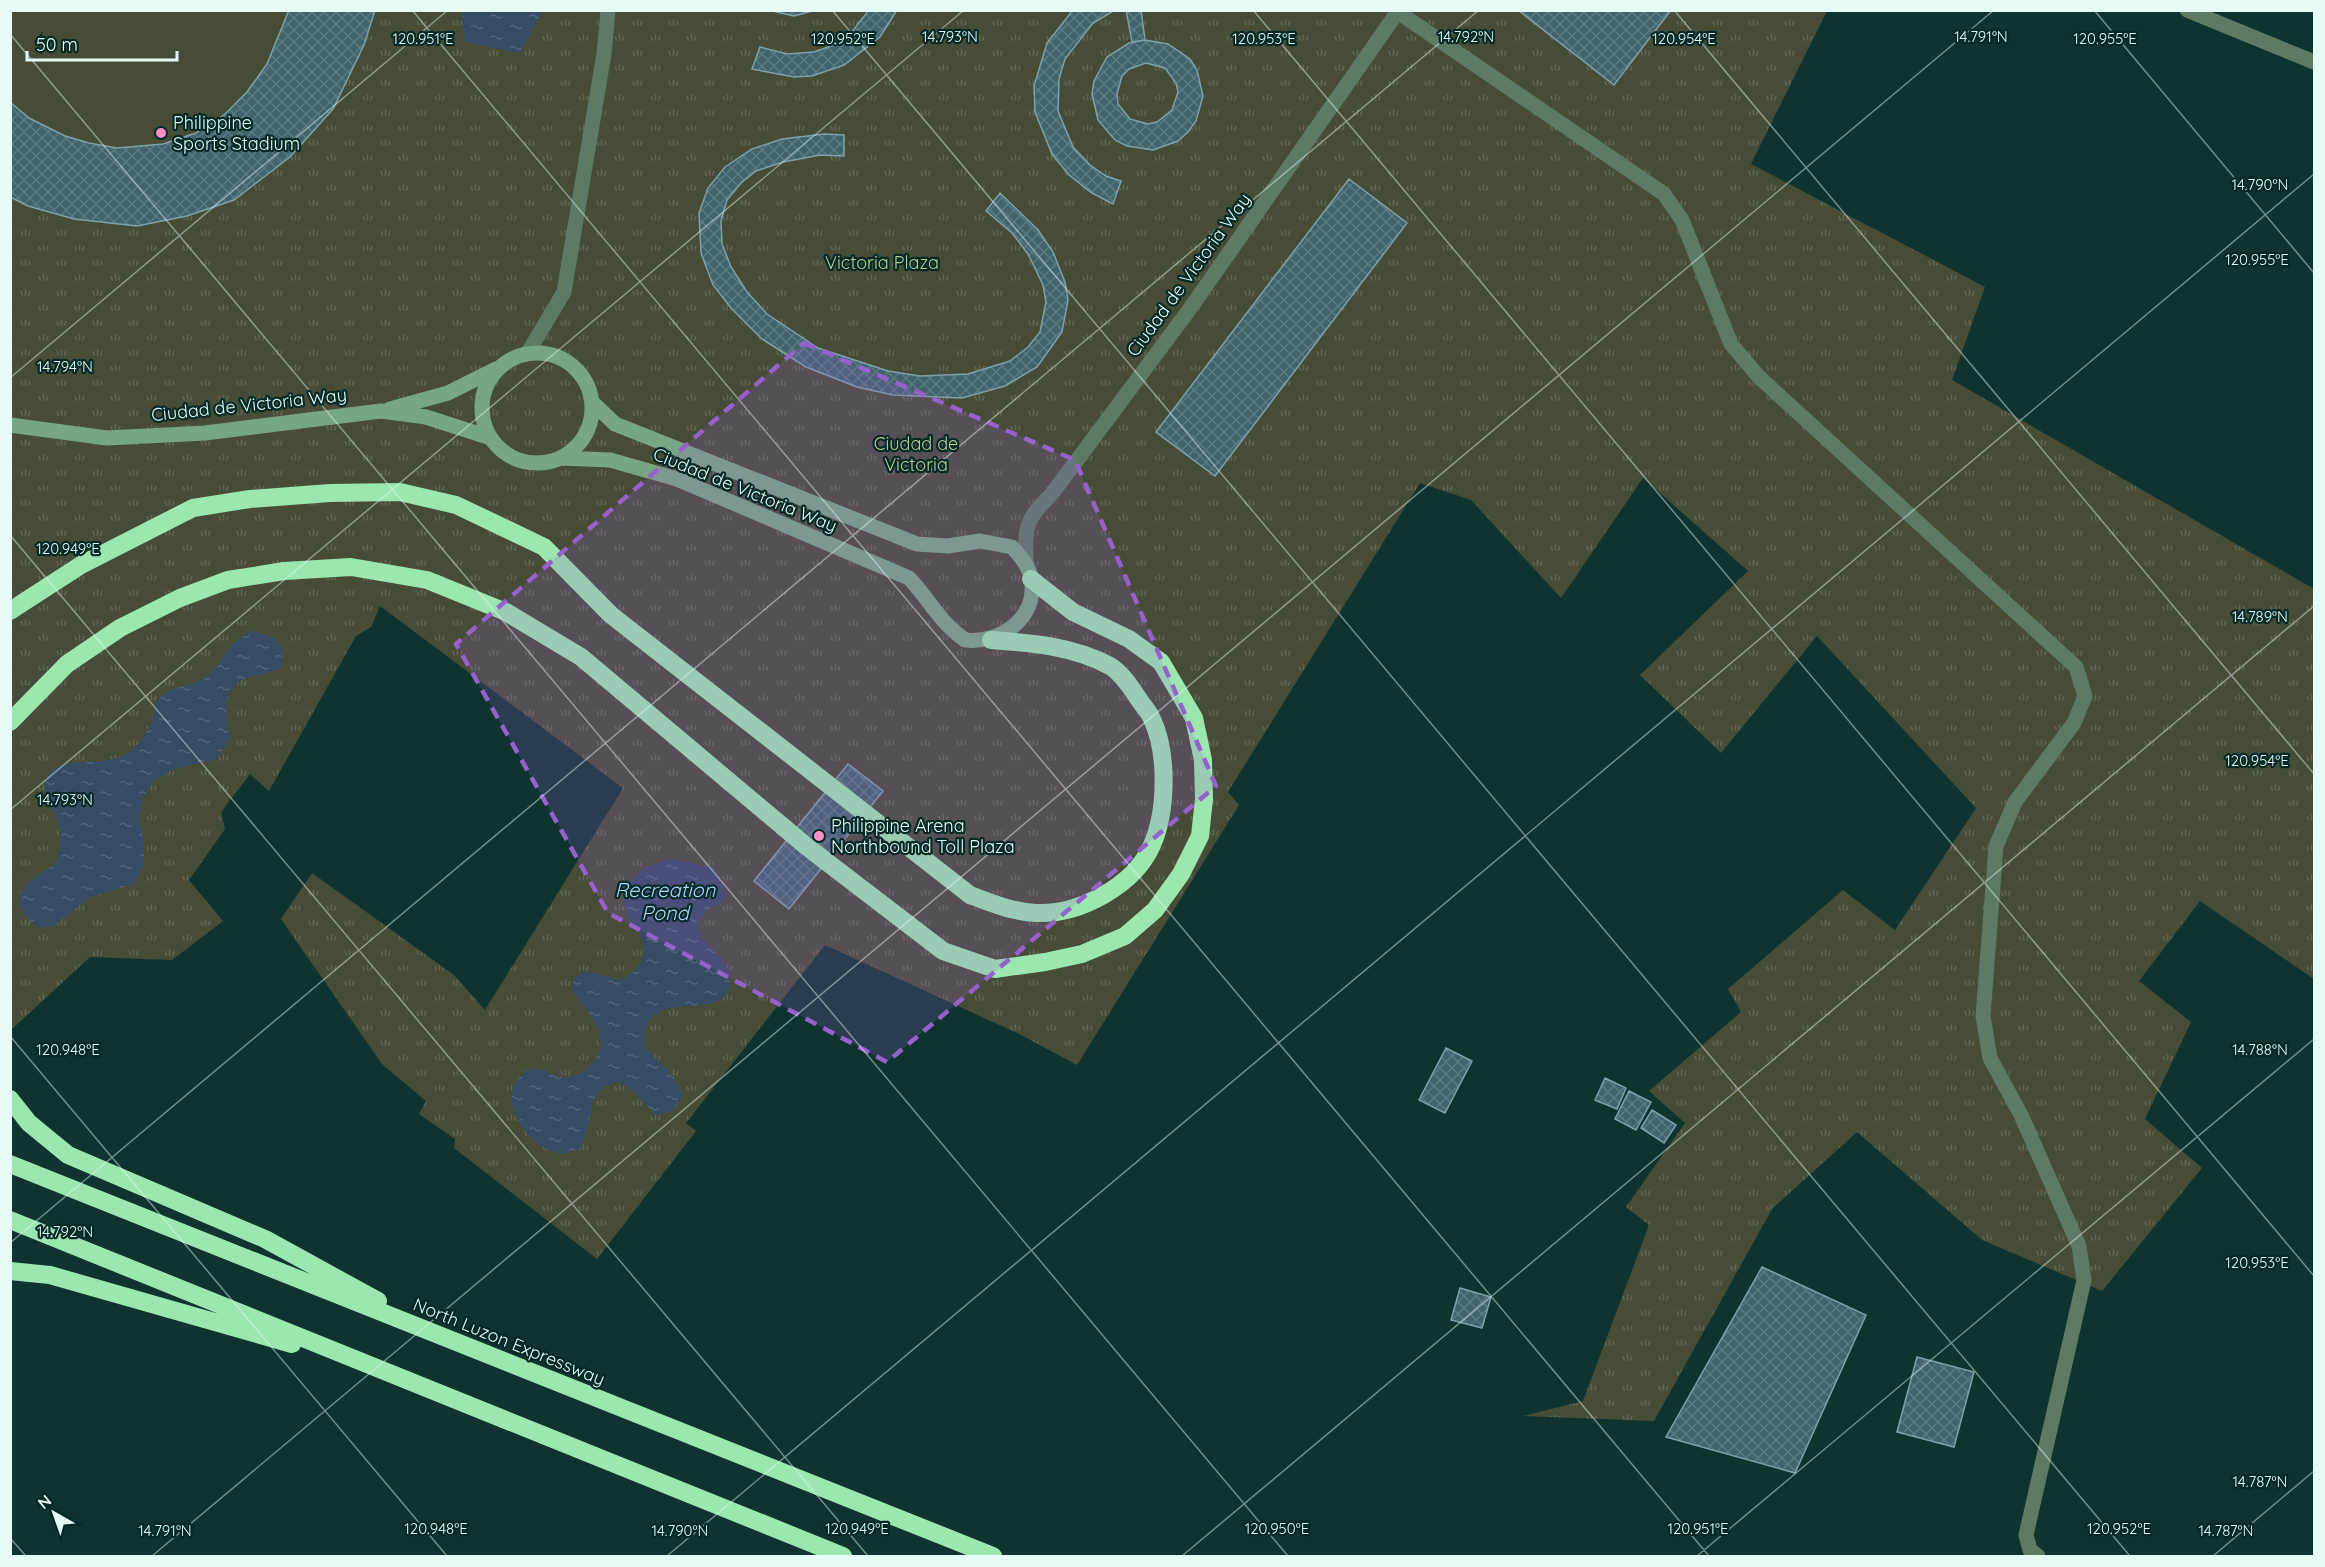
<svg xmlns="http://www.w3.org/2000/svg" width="2325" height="1567" viewBox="0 0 2325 1567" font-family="Quicksand,sans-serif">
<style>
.park{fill:url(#park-tufts)}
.pitch{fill:#474c37}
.water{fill:url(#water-ripples)}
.building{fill:url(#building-cross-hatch);stroke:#7da1ac;stroke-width:1.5;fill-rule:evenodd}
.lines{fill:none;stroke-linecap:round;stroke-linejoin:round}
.minor{stroke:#5d7b64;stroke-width:15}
.secondary{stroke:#77a682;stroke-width:15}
.motorway{stroke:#9be7af;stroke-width:18}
.marked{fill:#9660cd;fill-opacity:0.2;stroke:#9660cd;stroke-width:4.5;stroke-dasharray:12 8;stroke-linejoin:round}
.ticks{fill:none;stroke:#e6faf6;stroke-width:1.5;stroke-opacity:0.45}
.poi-dot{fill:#fa8fc7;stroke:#032a26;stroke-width:2}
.labels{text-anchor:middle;stroke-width:4.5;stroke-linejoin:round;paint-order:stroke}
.poi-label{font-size:18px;fill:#e6faf6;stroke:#032a26;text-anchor:start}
.park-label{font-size:18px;fill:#bdcb91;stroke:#032a26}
.street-label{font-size:18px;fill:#e6faf6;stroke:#032a26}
.water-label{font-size:20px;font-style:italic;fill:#afd2f6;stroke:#032a26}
.ticks-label{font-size:15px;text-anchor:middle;fill:#e6faf6;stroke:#032a26;stroke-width:4.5;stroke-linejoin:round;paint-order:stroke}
</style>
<defs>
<pattern id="park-tufts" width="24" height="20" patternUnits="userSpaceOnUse" patternTransform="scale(1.5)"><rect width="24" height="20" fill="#474c37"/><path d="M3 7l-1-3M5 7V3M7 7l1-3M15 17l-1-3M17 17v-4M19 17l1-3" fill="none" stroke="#626755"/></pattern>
<pattern id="water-ripples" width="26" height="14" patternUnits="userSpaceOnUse" patternTransform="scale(1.5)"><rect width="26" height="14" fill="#364c64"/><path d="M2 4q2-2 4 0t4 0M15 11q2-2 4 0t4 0" fill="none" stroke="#53677b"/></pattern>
<pattern id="building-cross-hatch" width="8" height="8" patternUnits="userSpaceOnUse" patternTransform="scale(1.5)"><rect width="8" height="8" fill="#40636c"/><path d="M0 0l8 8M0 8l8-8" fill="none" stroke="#5c7a82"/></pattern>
</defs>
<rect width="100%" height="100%" fill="#0f3430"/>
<path class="park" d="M11 11H1827L1751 164 1985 287 1952 380 2314 589V979L2200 901 2139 981 2191 1022 2145 1119 2202 1168 2102 1291 1982 1240 1857 1132 1772 1209 1654 1421 1523 1416 1583 1401 1649 1225 1626 1207 1685 1123 1649 1091 1741 1012 1728 989 1843 890 1895 930 1976 808 1817 636 1721 753 1640 675 1748 571 1643 478 1561 598 1471 500 1420 483 1228 792 1239 805 1077 1065 1019 1034 825 945 686 1123 696 1131 597 1259 454 1148 455 1139 419 1114 426 1101 382 1064 281 919 312 873 454 975 485 1010 623 788 380 606 371 627 356 636 269 791 250 774 221 812 225 829 189 880 223 921 172 960 90 957 11 1030Z"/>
<path class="pitch" d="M10 11H375C365 43 352 76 334 107 320 132 261 184 235 199 212 213 165 224 139 226 97 229 49 210 11 197Z"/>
<path class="water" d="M462 11V10L543 11 519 53 465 42Z
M253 631 273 637 283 648 282 667C271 673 263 674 251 677 219 685 226 714 230 739L217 759 171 770 154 781 143 798 139 819 144 840V866L134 884 90 897 54 926 39 928C0 898 26 883 56 863 60 849 63 837 58 823 53 806 38 795 48 776 60 752 110 771 132 750 141 742 148 731 152 720 155 713 155 705 159 699 170 685 187 688 200 680 224 667 222 644 253 631Z
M673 859 716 869 726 893 724 902 708 909 698 922C700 928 701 935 704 940 714 953 732 962 730 982 727 1022 664 991 647 1024 644 1029 645 1040 645 1047L673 1076 683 1095 672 1111 656 1115 630 1088 618 1082C590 1091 594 1102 588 1127 586 1135 582 1142 579 1150 573 1151 565 1154 560 1153 533 1151 502 1110 515 1083 518 1078 525 1073 528 1069 548 1068 548 1075 564 1077 573 1078 584 1073 589 1067 617 1038 589 1016 572 990L574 978 585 971 620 980C640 969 649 958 640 934 636 927 629 922 627 914 615 882 646 862 673 859Z"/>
<path class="building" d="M289 10H375L364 45 333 109 290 157 234 200 187 216 137 226 74 219 28 206 10 197V102L29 118 65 136 89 143 117 148 163 144 196 133 224 115 247 92 267 64Z
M816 10 794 16 768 10Z
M869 10H897L880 37 844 65 812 76 794 77 752 69 760 47 787 54 814 52 834 45 851 33Z
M1073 10H1115L1093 23 1065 59 1059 79 1058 111 1073 147 1090 165 1106 176 1121 181 1113 204 1092 193 1069 175 1052 154 1035 112 1034 86 1047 43Z
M1126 10H1141L1145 40 1132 42Z
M1518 10H1671L1614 85Z
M1145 40 1168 44 1190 59 1197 70 1203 96 1196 121 1188 132 1178 141 1153 150 1127 146 1115 140 1098 120 1092 94 1094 81 1107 57 1129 43ZM1146 63 1165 68 1176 83 1178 92 1172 110 1157 122 1148 124 1130 119 1118 104 1117 94 1122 76 1129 69Z
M824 134 844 135V156L820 155 783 162 756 171 741 183 727 200 721 221 722 244 731 267 747 292 767 314 818 348 888 371 920 376 968 374 1010 361 1028 347 1040 332 1046 302 1043 285 1028 254 1012 233 986 211 1000 193 1038 230 1053 252 1065 282 1068 300 1062 332 1037 367 1005 386 962 398 893 395 857 387 806 367 762 339 732 309 713 285 701 253 699 213 708 188 725 167 752 149 782 139Z
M1349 179 1407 223 1215 476 1156 432Z
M848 764 883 791 789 909 754 881Z
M1446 1048 1472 1061 1445 1113 1419 1100Z
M1605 1078 1626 1088 1617 1109 1595 1100Z
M1629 1091 1651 1102 1636 1130 1615 1119Z
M1652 1110 1676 1125 1664 1143 1641 1128Z
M1762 1267 1866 1315 1795 1473 1666 1437Z
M1460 1288 1491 1297 1482 1328 1451 1320Z
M1917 1357 1974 1372 1954 1447 1897 1432Z"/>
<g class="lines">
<path class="minor" d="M2187 10 2314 62
M1398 12 1664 194 1682 220 1731 344 1759 377 2076 667 2085 696 2074 723 2015 802 1996 846 1983 1016 1990 1058 2021 1115 2079 1246 2084 1280 2026 1535 2030 1550 2038 1556
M527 354 564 292 604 54 608 10
M1026 564C1025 529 1024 520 1051 495L1189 310 1399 10"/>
<path class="secondary" d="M482 408a55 55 0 1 1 110 0a55 55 0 1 1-110 0Z
M390 409 448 393 496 369
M10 425 107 438 205 433 381 411 426 417 488 437
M561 458 610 460 677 479 909 578C930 600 939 622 965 640 1000 644 1039 618 1031 578 1029 566 1020 556 1012 547L980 541 948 546 917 544 615 424 592 402"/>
<path class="motorway" d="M10 611 81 565 193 508 250 499 330 493 400 492 456 505 544 547 611 615 970 895C991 903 1013 912 1036 913 1079 915 1134 886 1152 845 1167 811 1168 753 1152 719 1150 713 1144 707 1140 701 1132 689 1122 673 1110 666 1073 646 1032 643 991 640
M10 722 67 664 120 628 180 598 228 580 284 571 351 567 427 580 506 612 581 657 806 846 943 951 995 969 1045 962 1082 954 1125 936 1155 910 1181 874 1200 836 1204 799 1203 760 1194 718 1161 662 1129 639 1073 612 1031 579
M10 1099 29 1123 68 1155 265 1239 378 1301
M10 1164 993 1556
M10 1220 843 1556
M10 1271 50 1275 292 1344"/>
</g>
<path class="marked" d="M804 343 1075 460 1216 786 887 1062 608 913 456 644Z"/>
<path class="ticks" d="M412 10 1709 1556M832 10 2130 1556M1253 10 2314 1276M1674 10 2314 774M2094 10 2314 273M10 34 1288 1556M10 378 448 10M10 535 868 1556M10 810 964 10M10 1036 447 1556M10 1243 1479 10M10 1538 26 1556M152 1556 1994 10M667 1556 2314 174M1182 1556 2314 606M1697 1556 2314 1039M2213 1556 2314 1471"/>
<g class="poi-dot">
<circle cx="161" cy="133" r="6"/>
<circle cx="819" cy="836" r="6"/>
</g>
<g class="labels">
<g class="poi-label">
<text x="173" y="129">Philippine<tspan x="173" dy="21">Sports Stadium</tspan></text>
<text x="831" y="832">Philippine Arena<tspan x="831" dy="21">Northbound Toll Plaza</tspan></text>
</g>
<g class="park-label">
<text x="882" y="269">Victoria Plaza</text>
<text x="916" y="450">Ciudad de<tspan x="916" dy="21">Victoria</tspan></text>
</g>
<g class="street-label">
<text transform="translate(1189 275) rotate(-54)" y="6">Ciudad de Victoria Way</text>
<text transform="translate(249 405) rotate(-6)" y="6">Ciudad de Victoria Way</text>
<text transform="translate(745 490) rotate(22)" y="6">Ciudad de Victoria Way</text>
<text transform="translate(509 1342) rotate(22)" y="6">North Luzon Expressway</text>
</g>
<g class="water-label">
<text x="665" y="897">Recreation<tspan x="665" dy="23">Pond</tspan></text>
</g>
</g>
<g class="ticks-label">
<text x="950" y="42">14.793°N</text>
<text x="1466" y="42">14.792°N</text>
<text x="1981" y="42">14.791°N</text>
<text x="1684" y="44">120.954°E</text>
<text x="423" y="44">120.951°E</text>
<text x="843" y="44">120.952°E</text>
<text x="1264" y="44">120.953°E</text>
<text x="2105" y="44">120.955°E</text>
<text x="2260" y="190">14.790°N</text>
<text x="2257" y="265">120.955°E</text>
<text x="65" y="372">14.794°N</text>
<text x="68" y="554">120.949°E</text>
<text x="2260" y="622">14.789°N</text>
<text x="2257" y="766">120.954°E</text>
<text x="65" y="805">14.793°N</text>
<text x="2260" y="1055">14.788°N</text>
<text x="68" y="1055">120.948°E</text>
<text x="65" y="1237">14.792°N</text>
<text x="2257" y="1268">120.953°E</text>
<text x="2260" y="1487">14.787°N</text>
<text x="436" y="1534">120.948°E</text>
<text x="857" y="1534">120.949°E</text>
<text x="1277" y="1534">120.950°E</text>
<text x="1698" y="1534">120.951°E</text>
<text x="2119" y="1534">120.952°E</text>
<text x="165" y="1536">14.791°N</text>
<text x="680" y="1536">14.790°N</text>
<text x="2226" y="1536">14.787°N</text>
</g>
<rect width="2325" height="1567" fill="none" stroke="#e6faf6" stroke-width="24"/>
<g transform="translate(54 1513) rotate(320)" stroke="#032a26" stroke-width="4.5" paint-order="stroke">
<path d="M0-4.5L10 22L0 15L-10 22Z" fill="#e6faf6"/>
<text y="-9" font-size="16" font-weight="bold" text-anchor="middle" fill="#e6faf6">N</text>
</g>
<path d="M27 51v9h150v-9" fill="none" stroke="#e6faf6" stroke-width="3"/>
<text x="36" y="51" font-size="18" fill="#e6faf6" stroke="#032a26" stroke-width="4.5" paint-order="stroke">50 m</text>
</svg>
